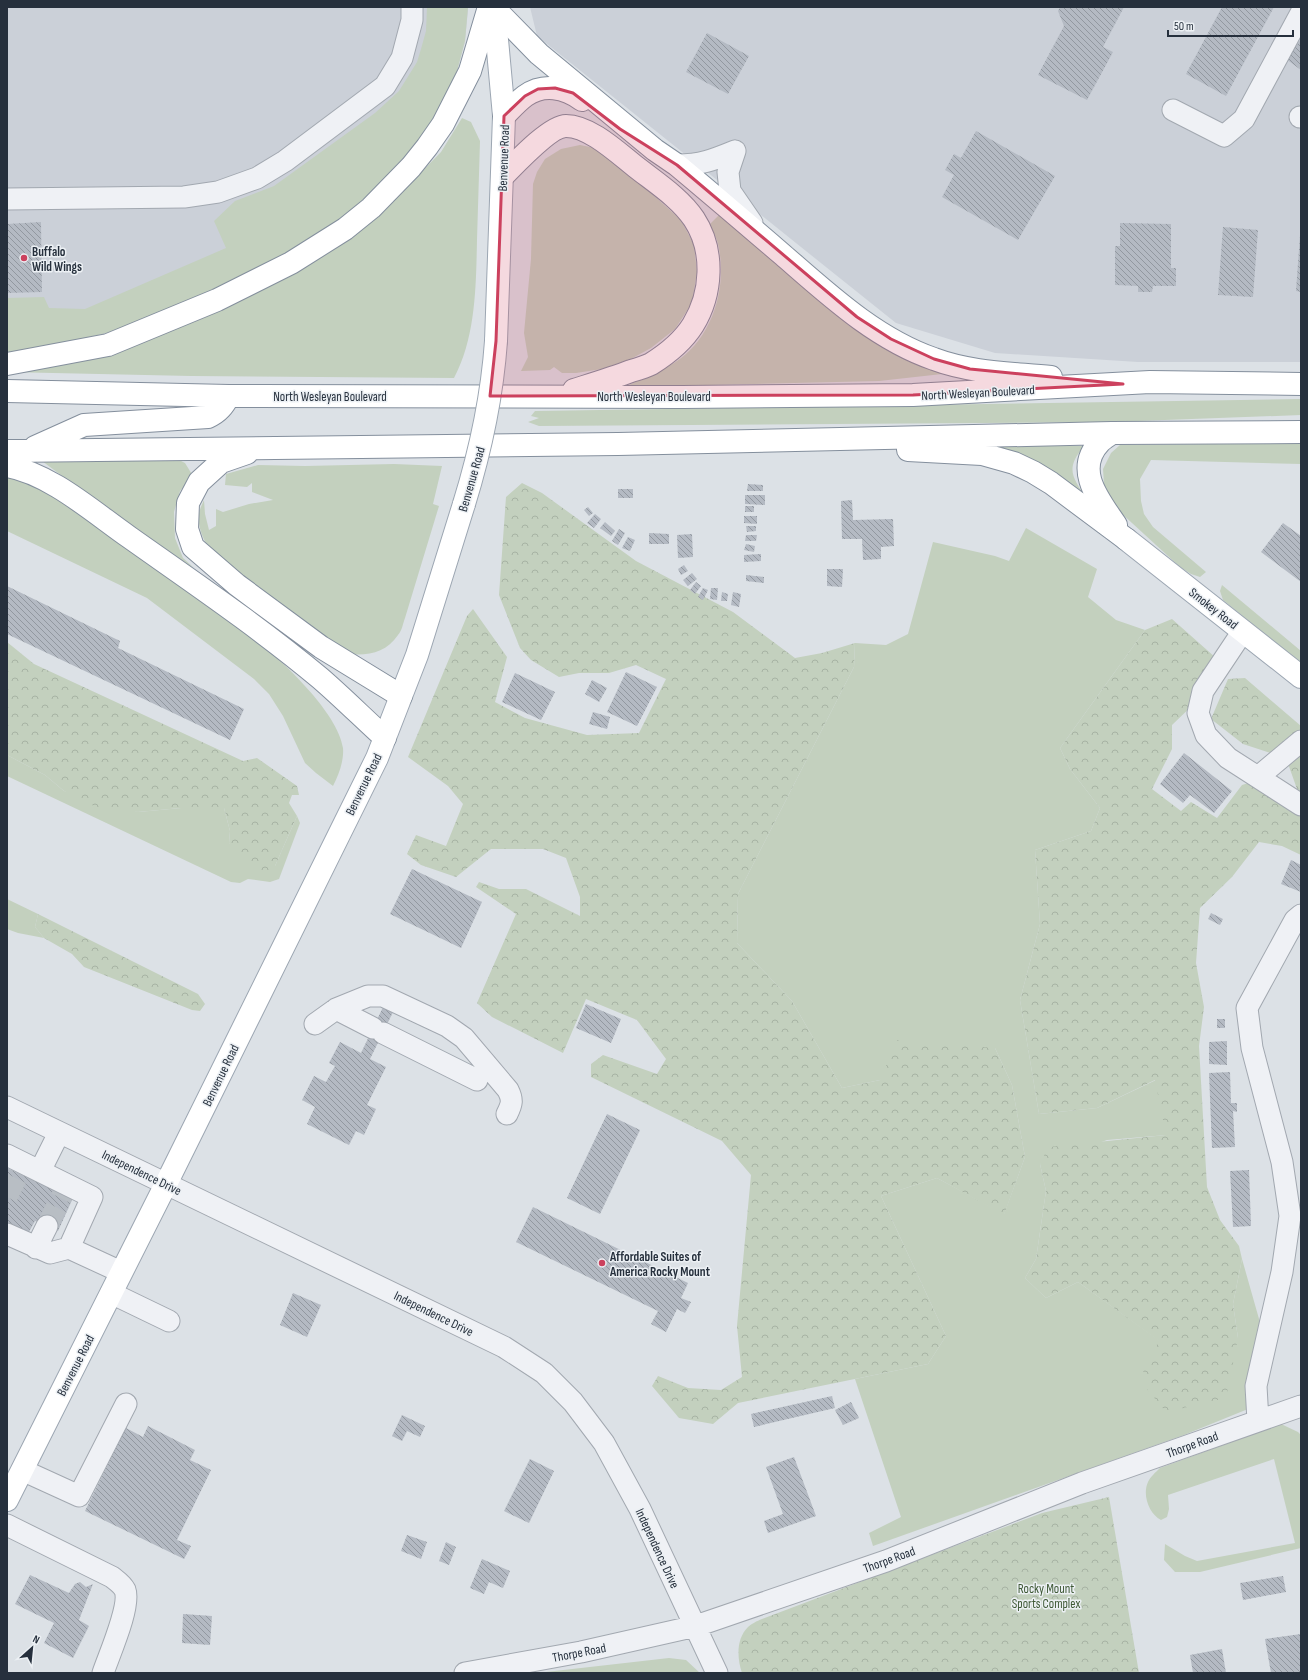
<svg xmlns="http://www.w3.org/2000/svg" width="1308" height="1680" viewBox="0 0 1308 1680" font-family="'Sofia Sans Condensed',sans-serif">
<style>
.built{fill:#cbd0d8}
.grass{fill:#c3d0be}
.forest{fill:url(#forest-crowns)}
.building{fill:url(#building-back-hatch)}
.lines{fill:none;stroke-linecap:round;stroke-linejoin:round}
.minor-tunnel{stroke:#b8bec4;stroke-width:21;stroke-dasharray:21 10;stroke-linecap:butt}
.minor-casing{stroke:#a2a8b0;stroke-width:23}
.major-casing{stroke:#9ca6b2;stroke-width:24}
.highway-casing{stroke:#848f9d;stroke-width:24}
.minor{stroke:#eff1f5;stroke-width:21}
.major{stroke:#fff;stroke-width:22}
.highway{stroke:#fff;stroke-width:22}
.major-bridge-casing{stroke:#9ca6b2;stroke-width:24;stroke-linecap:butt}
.major-bridge{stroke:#fff;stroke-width:22}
.marked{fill:#cc415e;fill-opacity:0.2;stroke:#cc415e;stroke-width:3;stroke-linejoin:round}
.poi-dot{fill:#cc415e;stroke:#ecf0f4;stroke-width:1.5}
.labels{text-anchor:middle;stroke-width:3;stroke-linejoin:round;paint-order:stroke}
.street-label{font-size:13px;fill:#26303d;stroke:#ecf0f4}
.poi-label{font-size:13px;font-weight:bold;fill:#26303d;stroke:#ecf0f4;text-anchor:start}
.park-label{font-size:13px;fill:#3d5834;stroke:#ecf0f4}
</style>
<defs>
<pattern id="forest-crowns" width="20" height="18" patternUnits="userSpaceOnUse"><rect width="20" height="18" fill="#c3d0be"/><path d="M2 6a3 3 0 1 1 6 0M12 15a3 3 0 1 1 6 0" fill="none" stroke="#a7b3a4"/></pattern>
<pattern id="building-back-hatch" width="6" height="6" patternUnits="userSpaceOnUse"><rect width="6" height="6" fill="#b4bac3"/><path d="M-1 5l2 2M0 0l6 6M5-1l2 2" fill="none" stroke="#9298a0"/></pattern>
</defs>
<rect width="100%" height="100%" fill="#dce1e6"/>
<path class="built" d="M7 7H468V10L465 41 457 71 375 194 7 354Z
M530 7H1301V362H1138L995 353 896 323 537 36Z"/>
<path class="grass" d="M427 7H468L465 41 457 71 434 128 375 194 327 231 220 290 111 332 45 347 7 354V298L44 297 49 308 85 309 226 248 214 221 235 201 274 186 375 113 399 91 417 62 421 49 426 31Z
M462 118 471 122 480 141C479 174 478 207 477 240 476 285 476 337 454 378L191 376 7 372 104 354 389 205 441 152Z
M580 145 595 148 642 185 681 220 694 245 697 272 692 303 675 329 651 348 629 360 602 369 576 373H562L554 367 550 370 521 371 528 357 524 333 531 259 533 184 537 172 545 159 561 149Z
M720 214 881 342 942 374 879 381 625 387C641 379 659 372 674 363 713 339 728 286 718 244 717 238 712 231 709 225Z
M1301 399V415L1111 422 539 426 528 422 539 418 531 416 535 411Z
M1301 443V464L1151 460 1140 479 1141 501 1144 514 1153 527 1206 572 1200 577 1191 574 1180 567 1120 512 1108 497 1104 484 1103 469 1111 453 1120 445Z
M986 446H1084C1065 469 1072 477 1087 499Z
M175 458 185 463 193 476 180 491 174 512 175 538 183 558 194 568 137 532 42 461Z
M394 464 442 466 433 504 439 506 405 618C403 623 402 631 398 635 386 653 368 656 348 654L213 556C206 544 197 529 199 515 199 510 202 505 204 500L205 514 209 530 216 526V509L223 512 249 504 273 500 252 492V483L247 487 225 485 226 474 258 465 305 466Z
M7 475 43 489 253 637C280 659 338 712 343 748 344 761 339 774 333 786L316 773 305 763 283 716 269 694 254 679 147 598 7 531Z
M1026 528 1097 569 1088 597 1116 620 1145 630 1060 748 1070 769 1100 808 1091 831 1035 850 1040 924 1020 1000 1039 1114 1097 1108 1156 1080 1167 1135 1107 1140 1040 1164 1046 1191 1036 1259 1025 1278 1046 1298 1078 1282 1160 1341 1238 1338 1233 1304 1242 1259 1265 1340 1248 1409 1184 1435 873 1546 869 1533 901 1517 855 1379 928 1364 946 1336 881 1196 937 1178 1004 1214 1025 1157 1012 1085 995 1048 880 1080 842 1088 792 1001 737 943 738 894 854 667 855 643 886 645 908 634 933 542 995 556 1009 561Z
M1222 585 1301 651V664L1223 600 1220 591Z
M7 755 45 775 64 791 138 812 181 808H224L230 831 229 843 275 866 297 816 300 823 279 879 270 882 248 879 240 883 231 882 7 776Z
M7 899 38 914 35 927 44 938 18 933 7 929Z
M1281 1424 1298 1432 1301 1435V1548L1200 1572H1175L1164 1560 1165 1544 1185 1556 1197 1561 1295 1543 1274 1459 1168 1495 1169 1509 1167 1517 1161 1520C1149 1514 1142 1495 1148 1482 1150 1477 1156 1472 1160 1468Z
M669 1658 686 1660 700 1673H537Z"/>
<path class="forest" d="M522 483 542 493 636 561 733 612 795 658 822 653 855 643 854 667 738 894 737 943 792 1001 842 1088 880 1080 897 1040 995 1048 1012 1085 1025 1157 1004 1215 937 1178 881 1196 946 1336 928 1364 738 1403 713 1424 679 1418 652 1386 658 1376 688 1388 721 1390 742 1377 737 1326 751 1175 722 1141 591 1077V1064L603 1055 657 1074 666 1059 637 1020 586 999 563 1053 492 1017 477 1003 516 914 476 887 479 882 499 889H526L580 916V897L566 858 543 849H491L456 877 421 865 407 854 416 835 446 846 463 804 448 786 408 757 467 616 473 609 507 657 495 702 525 718 587 735 639 733 666 679 636 665 609 673H579L559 677 531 660 520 648 499 595 506 497Z
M1172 619 1216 658 1196 702 1172 725V749L1152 789 1181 811 1191 802 1217 818 1242 785 1258 780 1301 813V855L1282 846 1259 842 1232 877 1200 908 1196 963 1204 1007 1199 1046 1207 1187 1220 1220 1239 1246 1242 1259 1233 1304 1238 1338 1226 1398 1166 1412 1146 1388 1143 1369 1159 1341 1078 1282 1046 1298 1025 1278 1036 1259 1046 1191 1040 1164 1048 1147 1166 1135 1155 1080 1097 1108 1039 1114 1020 1000 1040 924 1035 850 1091 831 1100 808 1070 769 1060 748 1145 630Z
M7 642 34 664 243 761 257 758 297 786 299 795H292L289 803 297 816 275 866 267 876 246 863 229 843 230 831 224 808H181L138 812 98 808 64 791 45 775 7 755Z
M1245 678 1301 726V792L1297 789 1286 758 1243 744 1211 719 1228 679Z
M38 914 198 994 205 1004 200 1011 192 1010 84 967 72 954 44 938 35 927Z
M1109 1497 1139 1673H742C737 1658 736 1639 748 1627 751 1624 757 1621 762 1619L1042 1513Z"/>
<path class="building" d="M1060 7H1124L1103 47 1113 52 1087 100 1038 75 1064 26 1058 11Z
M1222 7H1274L1226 96 1186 74Z
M707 33 749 56 728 94 686 72Z
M1301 39V70L1286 59Z
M976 131 1055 176 1018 240 942 197 954 175 945 170 954 154 961 158Z
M41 222 42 292 7 293V224Z
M1120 223 1171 224V268H1176V286H1153L1152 292H1138V286L1115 285V246H1120Z
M1223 227 1258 230 1253 297 1218 295Z
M1300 235H1301V292L1296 291Z
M748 484 763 485V491H747Z
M618 489H633V498H618Z
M745 495H765V505L745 504Z
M852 500 853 520 893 519 894 546 881 547V559L863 560 862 539H842L841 501Z
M745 506H754V512H745Z
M588 507 593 513 589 516 584 510Z
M595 514 601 519 594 528 587 523Z
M744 516H757V524L744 523Z
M605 522 615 531 611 536 600 528Z
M1283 523 1301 536V582L1261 552Z
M746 526H756V531L747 532Z
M619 529 625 533 618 545 612 541Z
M649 533 669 534V544H649Z
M692 534 693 557 678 558 677 535Z
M746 535H757L756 541H745Z
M628 537 635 540 630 551 622 548Z
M746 544 755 546 754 552 744 550Z
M761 554V561L744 562V555Z
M684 565 688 571 681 575 678 569Z
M827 569H843L842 587 827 586Z
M692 573 697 579 688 586 683 580Z
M746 575 764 577V583L746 581Z
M696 582 701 586 695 594 690 590Z
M7 586 120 641 118 648 244 709 230 740 7 634Z
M703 588 708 590 703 600 698 597Z
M711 588H718L717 600 710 599Z
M722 592 728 594 727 601H721Z
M733 592 741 594 739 607 731 605Z
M626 672 657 687 637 726 607 712Z
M515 673 555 692 541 720 502 702Z
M592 680 607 688 599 702 585 694Z
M593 712 610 717 607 729 589 724Z
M1184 753 1232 791 1214 813 1190 795 1183 803 1160 784Z
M1291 860 1301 865V892L1281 884Z
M412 869 482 902 461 948 390 914Z
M1211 913 1223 919 1220 925 1208 919Z
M385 1003 395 1008 370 1059 386 1067 367 1105 376 1109 364 1135 356 1131 349 1145 307 1124 315 1107 302 1100 314 1076 326 1082 335 1066 329 1063 340 1042 361 1053Z
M586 1004 621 1019 611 1043 576 1028Z
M1217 1019H1225V1028H1217Z
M1227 1041V1065L1209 1064V1042Z
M1230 1072 1231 1103H1237V1112L1233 1111 1235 1147 1212 1148 1209 1073Z
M607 1114 640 1130 600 1214 567 1198Z
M7 1168 73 1198 58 1231 35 1221 29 1232 7 1222Z
M1249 1170 1251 1226 1233 1227 1230 1171Z
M533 1207 688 1283 681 1298 691 1302 685 1313 677 1309 666 1332 651 1324 658 1311 516 1242Z
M293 1293 321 1305 307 1337 280 1325Z
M832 1396 835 1408 754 1427 751 1414Z
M851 1402 859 1418 843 1425 835 1410Z
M402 1415 425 1426 420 1437 407 1431 402 1441 392 1436Z
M148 1426 195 1450 190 1460 211 1470 177 1540 191 1546 184 1559 85 1511 126 1428 143 1437Z
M794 1457 816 1516 768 1533 764 1521 783 1514 766 1467Z
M530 1459 554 1471 529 1523 504 1511Z
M407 1535 427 1542 421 1559 401 1551Z
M446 1542 456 1547 449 1565 439 1561Z
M482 1559 510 1571 503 1588 489 1582 484 1594 470 1588Z
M30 1575 69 1593 75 1584 80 1582 86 1587 93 1584 79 1620 89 1626 73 1658 44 1643 54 1623 15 1604Z
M1283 1576 1286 1592 1243 1600 1240 1583Z
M183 1614 212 1616 210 1645 182 1643Z
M1301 1634V1673H1271L1265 1639Z
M1222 1649 1226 1673H1193L1190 1655Z"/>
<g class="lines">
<path class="minor-tunnel" d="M7 1197 19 1173
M47 1226 63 1194"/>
<g class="minor-casing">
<path id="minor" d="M1173 110 1224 136 1244 119 1301 13
M1300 117H1301
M735 151 728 172 730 191 752 223
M677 165C701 165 713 160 735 151
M7 199 184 197 218 192 257 178 285 161 385 86 402 58 412 20V7
M1243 631 1203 691 1198 713 1206 735 1228 758 1301 805
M1258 777 1301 741
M336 1009 373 1028
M315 1024 336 1009 368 996H383L447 1026 464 1038 508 1090C513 1100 512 1104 507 1114
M383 1033 477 1080
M7 1107 504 1347 544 1373 573 1402 604 1443 640 1509 717 1673
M7 1155 92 1197 69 1248 121 1272
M40 1171 59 1133
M7 1234 50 1253 69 1248
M36 1248 47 1226
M111 1293 169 1321
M1258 1421 1256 1386 1282 1272 1290 1216 1282 1162 1252 1048 1247 1008 1295 920 1301 915
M22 1470 79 1496 126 1404
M7 1525 112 1577C117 1581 122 1584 125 1590 131 1606 109 1655 103 1673
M465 1673 581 1652 696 1626 886 1561 1082 1483 1301 1406"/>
</g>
<g class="major-casing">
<path id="major" d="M494 7 504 116 496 341
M1126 539 1301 677
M7 1500 166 1184 377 758 417 655 464 504"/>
</g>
<g class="highway-casing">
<path id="highway" d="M494 8 539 54 655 150 677 165C713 195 748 225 783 255 829 295 876 339 934 359 971 373 1012 373 1051 377
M504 116C511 109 517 102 525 96 543 83 565 87 582 100
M503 176C515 164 550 126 566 126 590 126 618 153 636 167 655 182 680 198 694 219 715 251 712 294 693 325 683 341 667 354 651 364 645 367 638 369 631 371 613 378 593 384 574 390
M7 364 108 345 217 300 291 263 345 229 371 208 411 167 427 147 443 124 470 71 489 7
M7 391 229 396 682 397 913 395 1150 382 1301 384
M1112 433C1108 436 1103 439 1100 442 1073 470 1100 501 1116 525
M35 447 84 425 208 417C219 412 223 406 229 396
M908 450 982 454 1014 463 1033 472 1051 483 1126 539
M7 451 618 444 1112 433 1301 432
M247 453 221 462 199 482 188 503 187 529 193 547 237 585 321 647 401 696
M7 466C51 474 93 512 129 537 194 583 259 627 320 678 342 697 363 718 385 738"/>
</g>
<use href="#minor" class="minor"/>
<use href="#major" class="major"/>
<use href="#highway" class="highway"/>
<g class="major-bridge-casing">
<path id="major-bridge" d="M464 504C481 449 492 398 496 341"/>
</g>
<use href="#major-bridge" class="major-bridge"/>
</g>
<path class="marked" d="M555 88 573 93 620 129 677 165 857 317 891 339 934 359 970 369 1123 384 913 395 490 396 496 341 504 116 525 96 538 89Z"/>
<g class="poi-dot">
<circle cx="24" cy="258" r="4"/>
<circle cx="602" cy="1263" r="4"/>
</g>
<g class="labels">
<g class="street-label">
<text transform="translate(503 158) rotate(-88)" y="5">Benvenue Road</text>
<text transform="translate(978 392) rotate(-3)" y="5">North Wesleyan Boulevard</text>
<text x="330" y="401">North Wesleyan Boulevard</text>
<text x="654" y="401">North Wesleyan Boulevard</text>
<text transform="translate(471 479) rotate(-74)" y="5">Benvenue Road</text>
<text transform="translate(1214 608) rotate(38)" y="5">Smokey Road</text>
<text transform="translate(363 784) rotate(-64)" y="5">Benvenue Road</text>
<text transform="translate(220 1075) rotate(-64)" y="5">Benvenue Road</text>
<text transform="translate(142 1172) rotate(26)" y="5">Independence Drive</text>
<text transform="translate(434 1313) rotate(26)" y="5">Independence Drive</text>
<text transform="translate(75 1365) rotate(-63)" y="5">Benvenue Road</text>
<text transform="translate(1192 1444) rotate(-20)" y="5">Thorpe Road</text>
<text transform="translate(658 1548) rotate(65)" y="5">Independence Drive</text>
<text transform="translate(889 1559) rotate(-20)" y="5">Thorpe Road</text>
<text transform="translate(579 1652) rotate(-11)" y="5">Thorpe Road</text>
</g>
<g class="poi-label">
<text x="32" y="256">Buffalo<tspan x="32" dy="15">Wild Wings</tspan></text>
<text x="610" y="1261">Affordable Suites of<tspan x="610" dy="15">America Rocky Mount</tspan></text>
</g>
<g class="park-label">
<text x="1046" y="1593">Rocky Mount<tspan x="1046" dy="15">Sports Complex</tspan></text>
</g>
</g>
<rect width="1308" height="1680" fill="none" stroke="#26303d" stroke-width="16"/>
<g transform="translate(32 1648) rotate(27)" stroke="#ecf0f4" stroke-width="3" paint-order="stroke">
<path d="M0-3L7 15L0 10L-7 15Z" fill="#26303d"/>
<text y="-6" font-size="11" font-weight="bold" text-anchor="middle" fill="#26303d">N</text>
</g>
<path d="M1168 30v6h125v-6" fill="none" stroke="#26303d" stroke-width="2"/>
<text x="1174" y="30" font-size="12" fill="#26303d" stroke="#ecf0f4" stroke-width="3" paint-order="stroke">50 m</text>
</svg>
